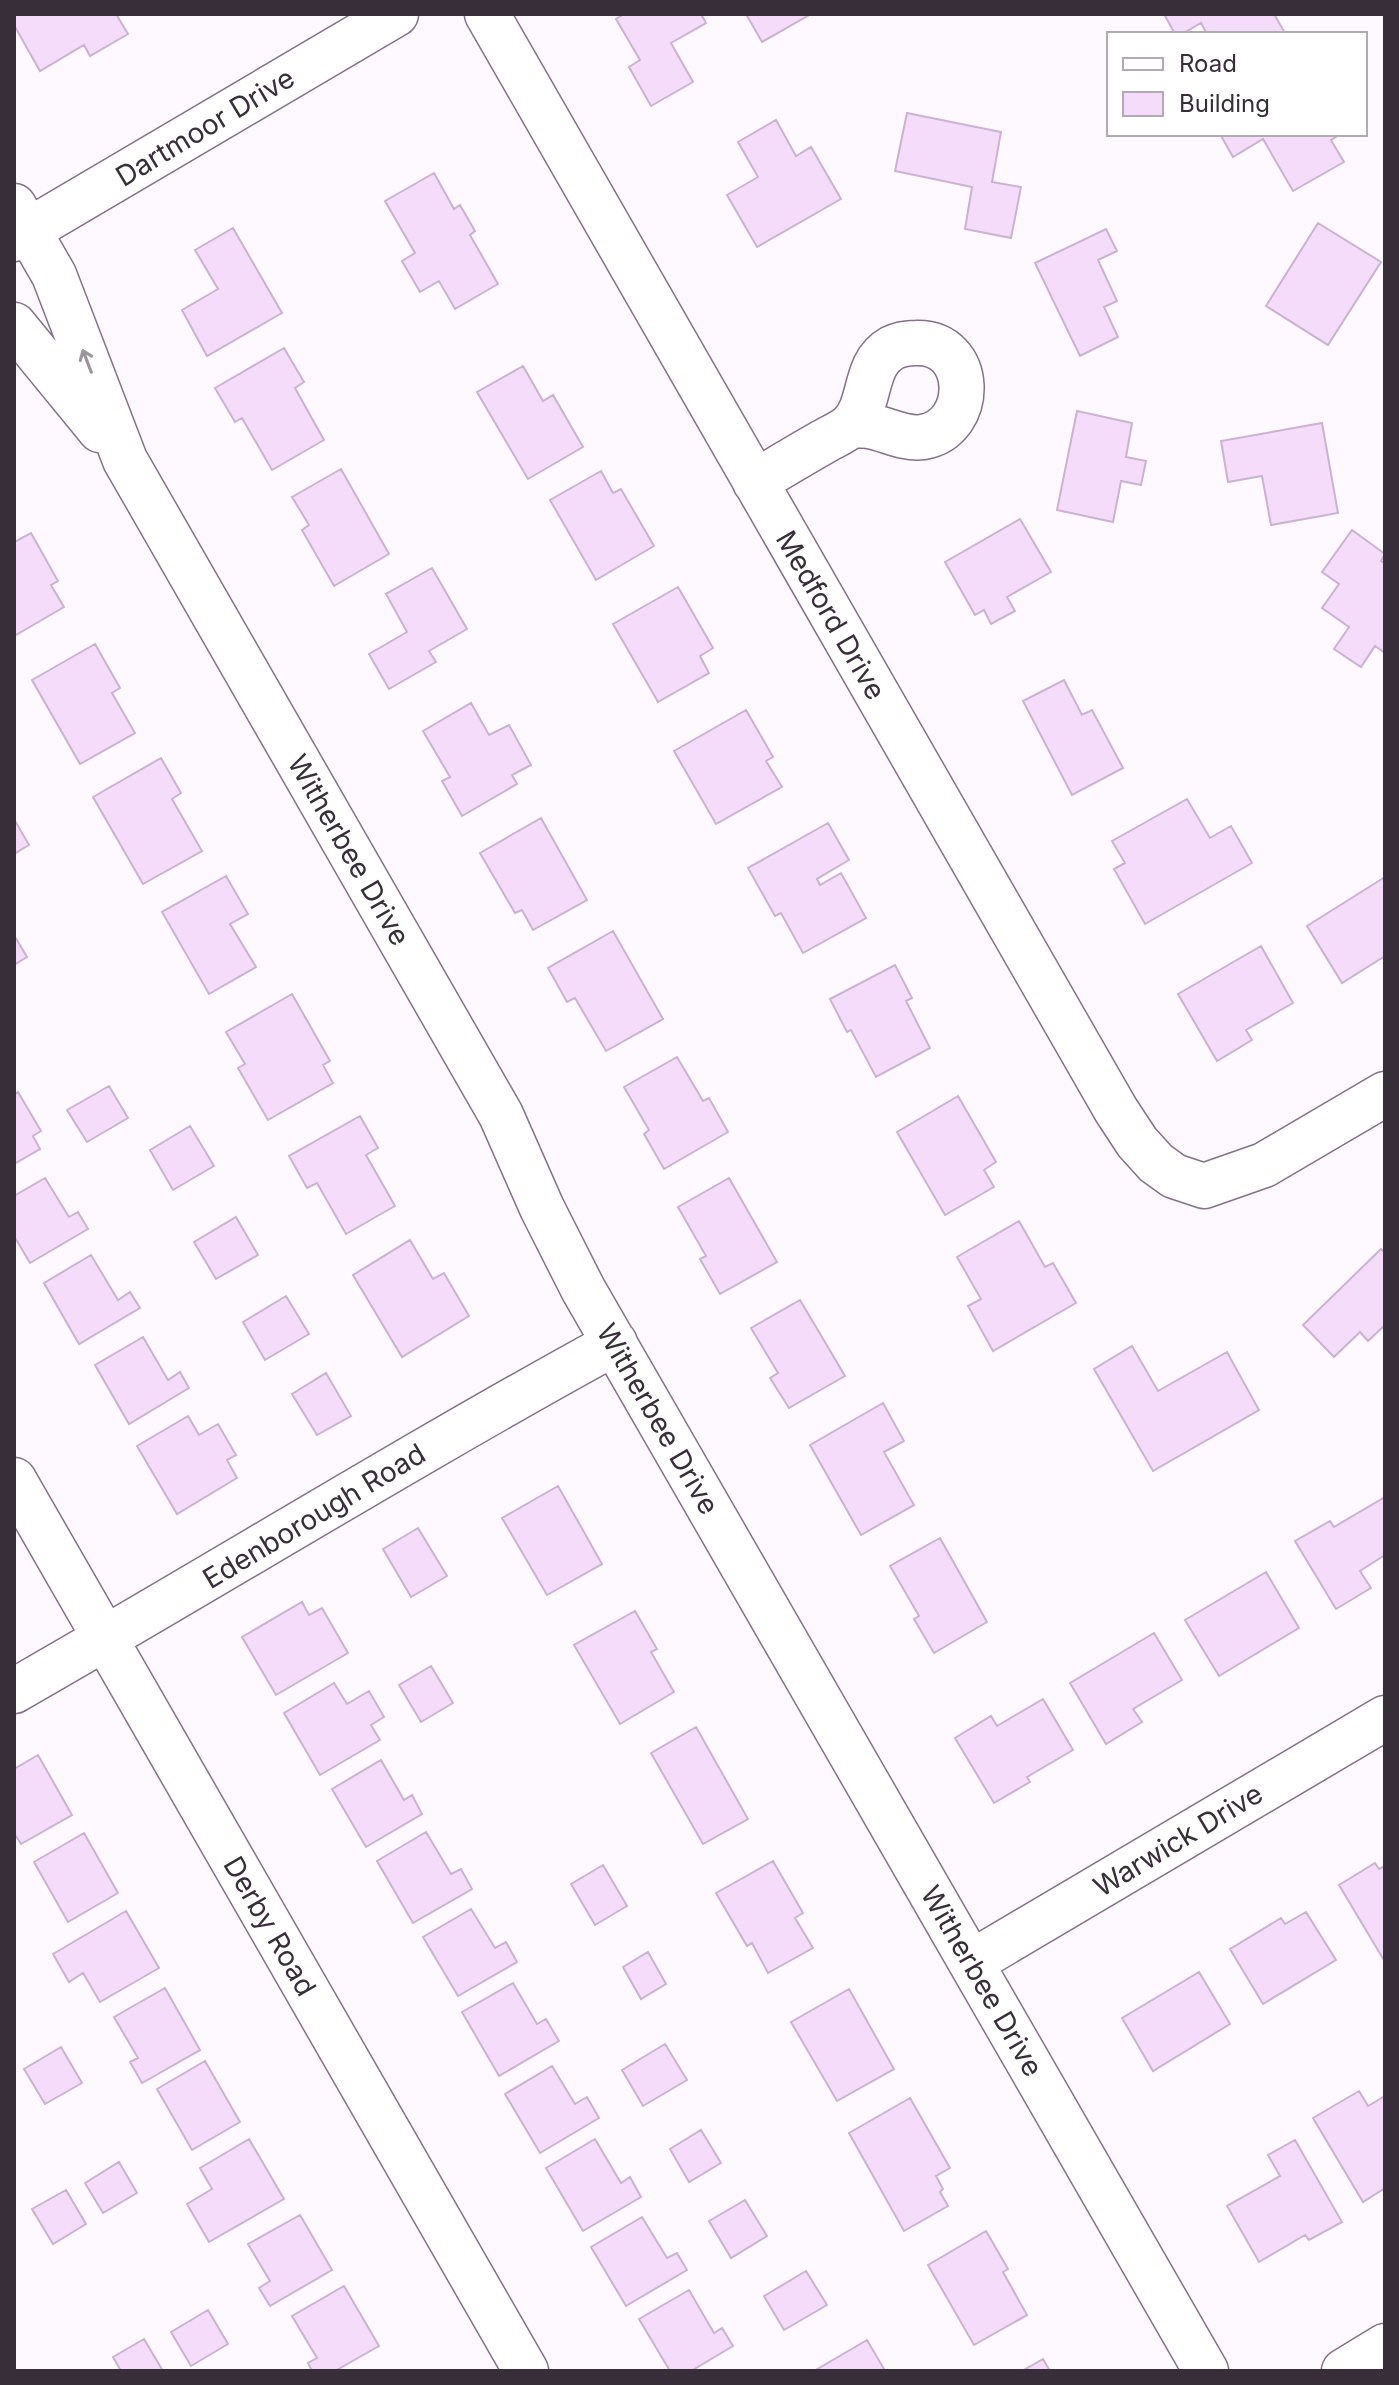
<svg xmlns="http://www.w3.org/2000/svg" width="1399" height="2385" viewBox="0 0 1399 2385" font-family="Inter,sans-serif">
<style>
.building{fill:#f4dcfa;stroke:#cab3d0;stroke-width:2}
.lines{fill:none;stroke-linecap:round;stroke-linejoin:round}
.minor-casing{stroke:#86708b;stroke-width:47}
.minor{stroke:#fff;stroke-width:44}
.oneway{stroke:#9c969c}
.labels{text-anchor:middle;stroke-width:8;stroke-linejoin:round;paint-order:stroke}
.street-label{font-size:28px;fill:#382e3a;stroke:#fff}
</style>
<rect width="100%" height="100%" fill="#fef9ff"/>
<path class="building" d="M16 14H116L128 34 90 56 84 45 40 71 14 25V15Z
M624 14H701L706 23 671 43 693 82 651 106 629 67 640 60 616 19Z
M746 14H811L762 42Z
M1164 14H1274L1285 33 1207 34 1201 23 1182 34H1175Z
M907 113 1001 132 992 182 1021 187 1011 238 965 229 972 187 895 171Z
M776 120 796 156 811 147 841 199 757 247 727 195 758 177 738 142Z
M1220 134H1341L1331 140 1344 162 1293 191 1263 139 1233 157Z
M434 173 454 209 460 205 475 231 470 235 498 284 455 309 439 281 420 292 402 261 415 253 385 201Z
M1318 223 1381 262 1328 345 1266 306Z
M233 228 282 313 207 356 182 310 218 289 195 250Z
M1106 229 1117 251 1098 260 1117 301 1104 307 1118 337 1080 356 1035 263Z
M284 348 304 382 295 388 324 440 272 470 242 418 235 422 215 388Z
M523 366 543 401 553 395 583 447 528 479 477 392Z
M1077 411 1132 423 1126 457 1146 461 1141 485 1121 481 1113 522 1057 510Z
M1322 423 1338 513 1271 525 1262 476 1228 482 1221 441Z
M341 469 389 554 334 586 302 530 309 525 292 497Z
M601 471 613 493 621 489 654 546 596 580 550 500Z
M1020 519 1051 572 1007 597 1015 611 991 624 984 610 975 615 945 562Z
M1352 530 1385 554 1381 561 1385 563V653L1375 646 1361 667 1334 649 1349 627 1322 608 1339 584 1322 572Z
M31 533 58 581 51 585 64 607 16 635 14 632V542Z
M432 568 467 629 429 651 436 662 389 689 369 654 407 632 386 594Z
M678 587 713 648 700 656 709 673 658 702 613 624Z
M95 644 120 688 112 693 135 733 80 764 32 680Z
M1064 680 1082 715 1092 710 1123 768 1072 795 1023 701Z
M471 703 489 735 509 725 531 765 512 775 517 784 462 816 442 781 450 777 423 731Z
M746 710 773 757 766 761 782 787 716 824 674 751Z
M161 758 181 793 172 799 202 851 143 884 93 797Z
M1187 799 1210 838 1231 826 1252 863 1145 924 1114 869 1125 863 1112 841Z
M541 818 587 900 533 930 522 910 515 913 480 853Z
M14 819 29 845 14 854Z
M828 823 849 860 817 879 820 885 841 873 866 918 803 953 781 913 775 916 748 868Z
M226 876 248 914 230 924 256 967 209 994 162 912Z
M1385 877V956L1342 983 1307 926Z
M613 931 663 1019 606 1051 575 998 567 1002 548 968Z
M14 935 27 957 14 965Z
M1261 946 1293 1003 1246 1030 1252 1040 1217 1061 1178 994Z
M895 965 912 998 906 1001 930 1048 876 1077 851 1030 847 1032 830 999Z
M292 994 330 1061 323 1065 333 1083 268 1120 238 1068 245 1064 226 1032Z
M677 1057 703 1101 709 1098 728 1132 664 1169 644 1134 649 1130 624 1087Z
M109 1086 128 1118 87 1142 67 1110Z
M18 1092 41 1131 33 1136 40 1149 14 1164V1095Z
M958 1096 996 1162 984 1170 994 1187 945 1215 897 1132Z
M360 1116 378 1148 366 1155 395 1206 346 1234 317 1183 307 1188 289 1156Z
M190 1126 214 1166 173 1190 150 1150Z
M45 1178 69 1217 78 1212 88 1229 30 1263 14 1236V1196Z
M729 1178 777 1262 720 1294 700 1259 706 1256 678 1207Z
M236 1217 258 1255 216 1279 194 1242Z
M1019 1221 1045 1267 1053 1263 1076 1303 993 1351 968 1306 981 1299 957 1257Z
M410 1240 433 1279 444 1273 469 1316 402 1357 353 1275Z
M1381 1249 1385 1253V1325L1368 1341 1360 1332 1334 1357 1303 1325Z
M91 1255 118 1300 130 1292 140 1308 79 1344 44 1283Z
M286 1296 309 1334 265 1360 243 1322Z
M800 1300 845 1376 789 1408 770 1378 778 1373 751 1328Z
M143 1337 168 1380 180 1372 189 1388 129 1424 95 1365Z
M1132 1346 1158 1391 1227 1352 1259 1410 1153 1471 1094 1369Z
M326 1373 351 1416 317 1435 292 1394Z
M883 1403 904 1441 884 1452 914 1505 861 1535 810 1445Z
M188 1416 199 1435 218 1424 236 1455 227 1460 237 1478 177 1514 137 1446Z
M558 1486 602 1564 547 1595 502 1518Z
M1385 1497V1555L1360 1571 1371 1588 1336 1609 1295 1541 1330 1521 1334 1527Z
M418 1528 447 1576 411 1597 383 1549Z
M940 1538 987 1622 934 1653 914 1619 919 1616 890 1566Z
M1266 1572 1299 1628 1219 1676 1185 1620Z
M302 1602 309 1615 322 1608 348 1653 276 1695 242 1637Z
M635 1611 657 1649 651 1652 674 1692 620 1724 574 1645Z
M1154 1633 1182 1680 1133 1709 1142 1722 1106 1744 1070 1683Z
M431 1666 453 1703 421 1722 399 1685Z
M334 1683 347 1704 369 1691 384 1717 371 1725 380 1740 320 1775 284 1713Z
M1043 1699 1073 1750 1027 1777 1030 1782 994 1803 955 1738 991 1716 997 1726Z
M696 1727 748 1819 703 1844 651 1753Z
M38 1755 72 1815 21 1844 14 1833V1769Z
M381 1760 404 1800 412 1795 422 1814 366 1847 332 1789Z
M426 1832 451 1874 461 1869 472 1889 413 1923 377 1861Z
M84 1833 118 1893 68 1922 34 1862Z
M773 1861 803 1913 795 1918 813 1948 768 1973 752 1943 747 1946 716 1893Z
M1375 1863 1379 1869 1385 1866V1962L1339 1885Z
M603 1865 627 1906 595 1925 571 1884Z
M471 1909 495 1948 506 1942 517 1962 458 1996 423 1937Z
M126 1911 159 1968 100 2002 83 1973 69 1982 53 1954Z
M1306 1912 1336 1960 1263 2004 1230 1949 1281 1918 1285 1924Z
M648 1952 666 1984 641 1999 623 1967Z
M1199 1972 1230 2024 1153 2071 1122 2018Z
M513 1983 537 2024 546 2019 559 2041 499 2076 462 2012Z
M165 1988 200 2050 142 2083 130 2062 138 2058 114 2017Z
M849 1989 894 2069 837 2101 791 2022Z
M665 2044 687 2080 643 2106 622 2070Z
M61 2047 82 2083 45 2104 24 2069Z
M205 2061 240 2122 192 2150 157 2089Z
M552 2066 575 2104 587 2097 599 2118 540 2153 505 2094Z
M1359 2091 1368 2106 1385 2096V2188L1363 2202 1313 2118Z
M910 2098 950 2168 936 2176 943 2189 940 2192 948 2206 904 2231 849 2133Z
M701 2130 721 2163 689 2182 670 2149Z
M249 2139 284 2199 209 2242 187 2204 212 2189 200 2168Z
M595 2139 621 2183 630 2177 641 2197 583 2231 546 2168Z
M1295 2140 1342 2222 1309 2240 1305 2235 1259 2262 1227 2206 1280 2176 1268 2155Z
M119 2162 137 2193 103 2213 85 2183Z
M66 2190 86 2224 53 2244 32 2209Z
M745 2200 767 2236 731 2258 709 2221Z
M300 2215 332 2270 270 2306 259 2288 270 2281 248 2244Z
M642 2217 667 2258 677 2253 687 2270 626 2306 591 2247Z
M986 2231 1008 2269 1003 2272 1027 2315 974 2345 928 2265Z
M806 2271 827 2305 784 2330 764 2296Z
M344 2286 379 2346 335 2371H312L308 2363 317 2358 292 2316Z
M689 2290 714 2333 722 2328 733 2346 691 2371H670L639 2319Z
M208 2310 228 2344 191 2366 171 2332Z
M144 2339 163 2371H121L113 2357Z
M867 2340 884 2369 880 2371H814Z
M1043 2359 1050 2371H1022Z"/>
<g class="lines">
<g class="minor-casing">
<path id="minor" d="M487 14 1116 1110 1137 1142 1156 1163 1174 1176 1204 1186 1264 1165 1385 1094
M14 206 54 275 125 460 501 1115 542 1208 583 1289 1206 2371
M14 239 396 14
M14 325 100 430
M755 482C777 469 800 455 823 442 831 437 842 433 850 426 873 405 862 365 892 348 900 344 907 343 916 343 975 341 976 428 923 437 905 440 887 429 869 426 863 425 857 426 851 425
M14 1480 526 2371
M14 1691C215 1576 412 1454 615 1343
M972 1962 1385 1718
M1344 2371 1385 2346"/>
</g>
<use href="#minor" class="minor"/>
</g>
<defs><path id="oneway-shaft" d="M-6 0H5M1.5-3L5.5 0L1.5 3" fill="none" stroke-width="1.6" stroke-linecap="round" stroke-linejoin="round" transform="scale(2)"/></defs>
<use class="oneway" href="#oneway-shaft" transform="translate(87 361) rotate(-111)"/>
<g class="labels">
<g class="street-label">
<text transform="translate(205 127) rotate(-31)" y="10">Dartmoor Drive</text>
<text transform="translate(831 615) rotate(60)" y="10">Medford Drive</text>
<text transform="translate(349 850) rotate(60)" y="10">Witherbee Drive</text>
<text transform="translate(658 1419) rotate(60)" y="10">Witherbee Drive</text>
<text transform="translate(314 1516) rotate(-31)" y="10">Edenborough Road</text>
<text transform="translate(1178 1840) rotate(-31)" y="10">Warwick Drive</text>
<text transform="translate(270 1926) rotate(60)" y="10">Derby Road</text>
<text transform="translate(982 1981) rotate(60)" y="10">Witherbee Drive</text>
</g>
</g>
<rect width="1399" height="2385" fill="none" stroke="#382e3a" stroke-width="32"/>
<rect x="1107" y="32" width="260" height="104" fill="#ffffff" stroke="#afabb0" stroke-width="2"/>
<rect x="1123" y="58" width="40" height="12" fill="#ffffff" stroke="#afabb0" stroke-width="2"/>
<text x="1179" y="72" font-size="24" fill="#382e3a">Road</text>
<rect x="1123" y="92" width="40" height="24" fill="#f4dcfa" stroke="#afabb0" stroke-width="2"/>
<text x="1179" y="112" font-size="24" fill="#382e3a">Building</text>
</svg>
